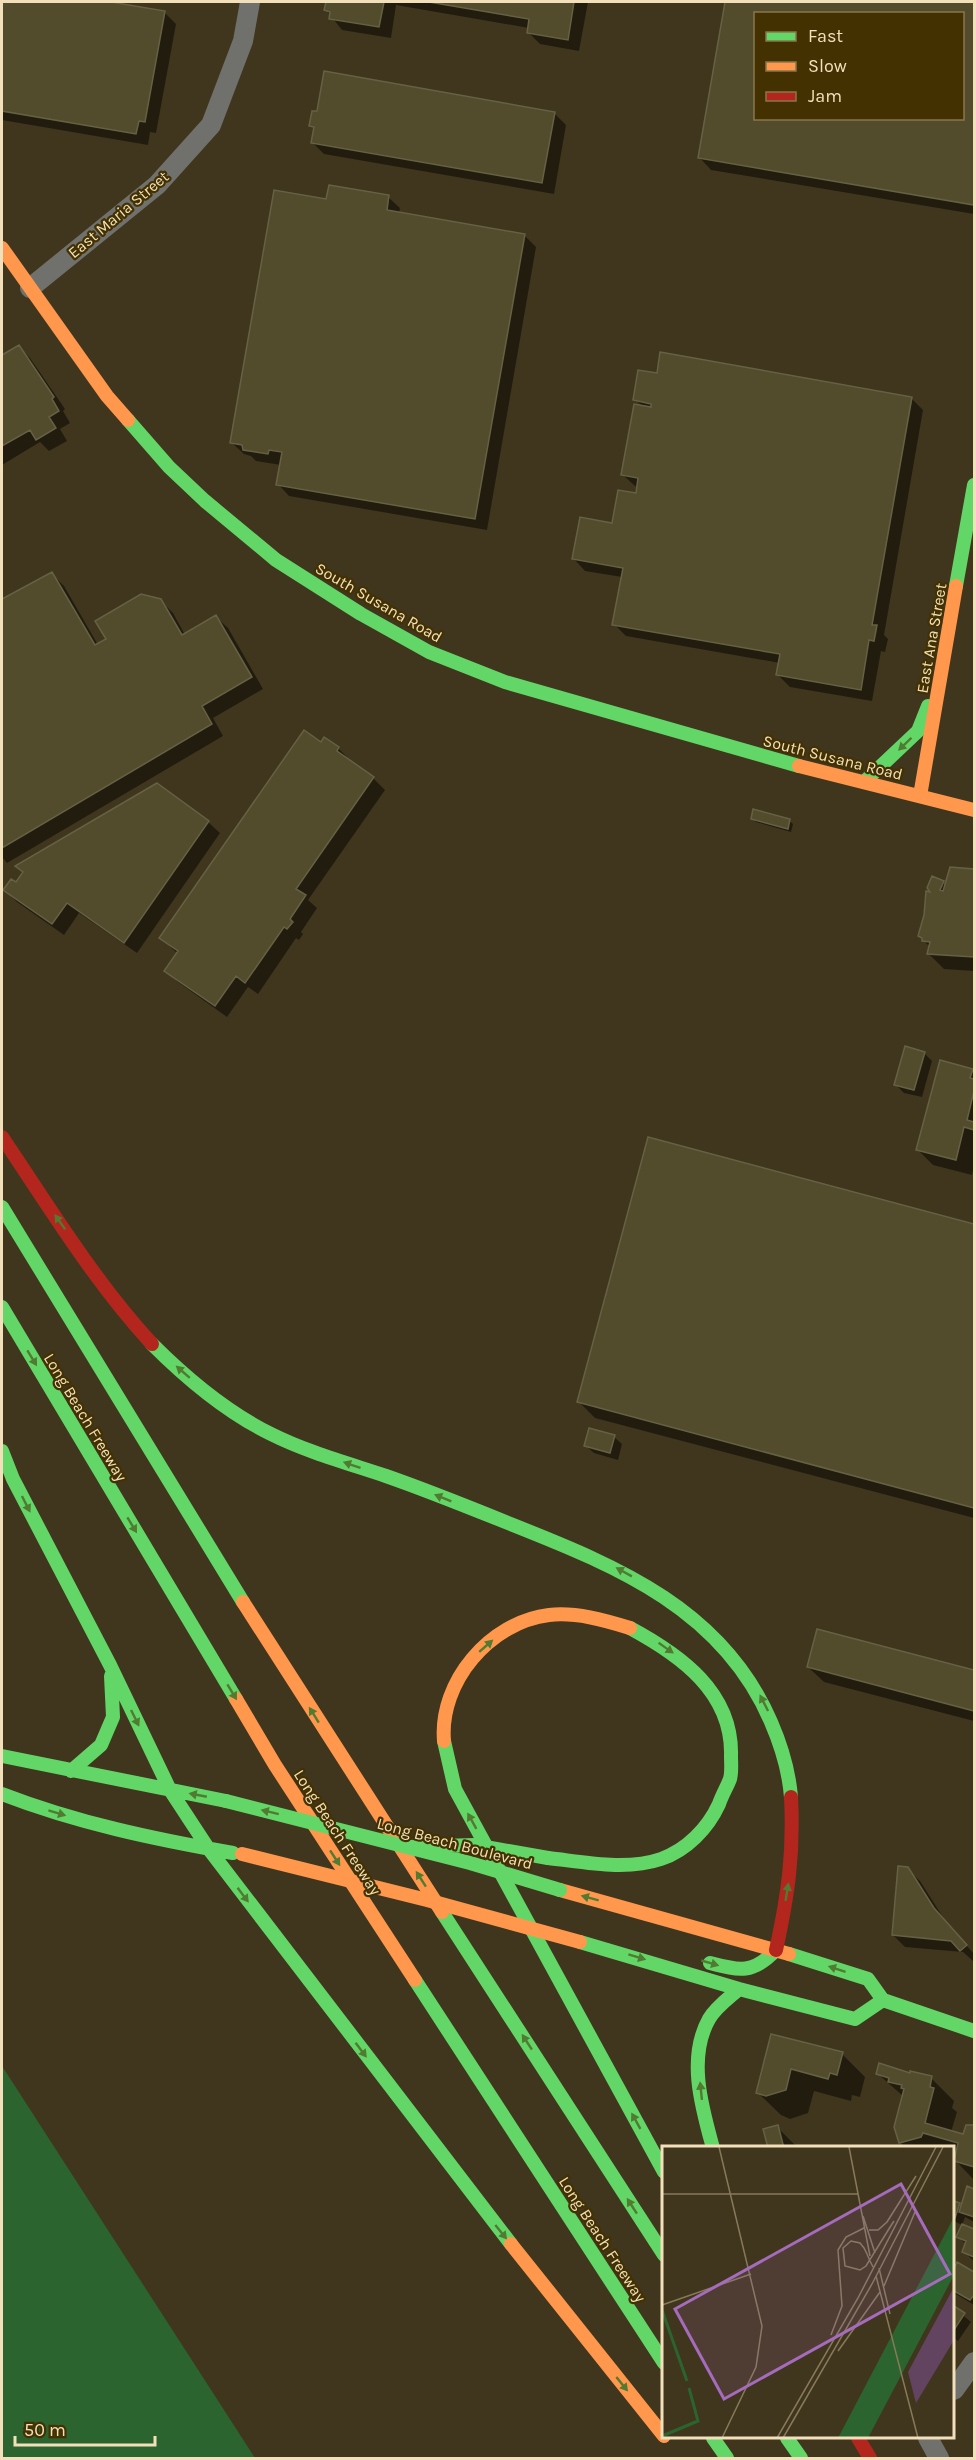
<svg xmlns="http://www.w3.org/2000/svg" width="976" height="2460" viewBox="0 0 976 2460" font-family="Karla,sans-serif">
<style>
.water{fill:#2b642f}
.shadow{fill:#0007;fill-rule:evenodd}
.building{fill:#524c2c;stroke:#666145;stroke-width:1.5;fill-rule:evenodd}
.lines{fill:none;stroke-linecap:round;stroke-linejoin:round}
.street{stroke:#70706c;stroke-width:20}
.fast{stroke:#63d668;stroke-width:14}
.slow{stroke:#ff974d;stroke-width:14}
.jam{stroke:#b3261e;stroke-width:14}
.fast-bridge{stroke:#63d668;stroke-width:14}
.slow-bridge{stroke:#ff974d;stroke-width:14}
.oneway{fill:#517b30}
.labels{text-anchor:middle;stroke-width:4.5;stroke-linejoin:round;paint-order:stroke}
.street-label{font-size:16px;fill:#f2e0ba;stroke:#433102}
.inset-river{fill:none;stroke:#2b642f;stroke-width:3}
.inset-road{fill:none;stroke:#877a5c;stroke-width:1.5}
.view{fill:#a56bbd;fill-opacity:0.15;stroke:#a56bbd;stroke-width:3}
.inset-edge{fill:none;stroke:#f2e0ba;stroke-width:3}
</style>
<rect width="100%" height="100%" fill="#40361d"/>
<path class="water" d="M2 2066 255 2458H2Z"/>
<path class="shadow" d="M2 2H103L164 12 176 24 156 133 150 132 148 145 2 120Z
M327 2H588L579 51 540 44 528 32 529 28 396 5 391 38 342 30 326 10Z
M726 2H974V214L711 170 700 158ZM756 14H962V118H756Z
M554 113 566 125 554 194 324 154 312 142 315 129 311 125Z
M388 197 400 208 399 214 525 236 536 247 487 530 289 496 278 484 281 465 256 461 251 456 244 454 232 443 327 201Z
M19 347 30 358 65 409 63 411 70 423 60 429 67 441 49 451 40 442 2 465V356Z
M911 398 923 410 884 635 888 639 885 652 881 651 872 701 790 687 778 675 780 663 626 636 614 624 622 577 585 571 574 559 613 525 637 495 638 487 635 486 623 475 643 407 635 399Z
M52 574 64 586 98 645 161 601 173 613 185 635 216 617 228 628 263 689 213 718 223 736 7 863 2 857V600Z
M325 739 338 748 350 760 349 762 373 778 385 790 308 900 317 908 301 932 303 934 299 940 296 938 258 994 248 987 227 1017 178 982 166 971 178 954 161 938Z
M752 818 789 821 793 824 791 832 756 822Z
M208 822 220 833 137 953 79 913 64 935 17 902 5 890 16 884 24 873 17 867Z
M951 869 974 872V971L944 969 929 954 930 947 919 936 925 915 927 892 943 883 946 886Z
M924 1053 932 1061 922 1097 904 1093 896 1085Z
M972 1070 974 1072V1165L972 1175 933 1165 917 1149Z
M649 1139 974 1225V1518L595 1418 579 1402Z
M614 1437 622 1444 618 1460 594 1453 586 1446Z
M818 1631 974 1671V1721L824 1682 808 1667Z
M907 1869 920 1881 946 1922 974 1954 973 1961 963 1952 905 1947 893 1935Z
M772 2036 842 2054 865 2077 860 2097 852 2095 851 2101 814 2091 808 2113 790 2119 781 2115 758 2093Z
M878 2074 931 2078 954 2101 952 2108 957 2112 951 2132 964 2135 974 2127V2180L955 2160 954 2148H906L900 2142 904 2097Z
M777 2127 798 2148H769Z
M968 2188 974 2190V2222L965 2217 962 2225 954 2221V2202L962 2207Z
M963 2225 974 2230V2261L964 2252 967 2245 958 2237Z
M958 2264 974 2274V2305L954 2293V2272Z
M954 2308 971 2322 958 2341 954 2338Z"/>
<path class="building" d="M2 2H111L165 11 145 122 139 121 136 134 2 111Z
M326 2H384L379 27 329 19 330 12 324 10Z
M429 2H574L568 40 527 33 529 19Z
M725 2H974V205L698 158ZM756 14H962V118H756Z
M324 71 555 112 542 183 311 143 314 127 309 126 312 111H317Z
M329 185 389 195 387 210 525 234 475 519 276 485 282 452 269 450 268 454 243 450 242 445 230 443 274 190 326 199Z
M19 345 54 397 52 399 59 411 49 417 56 428 36 440 30 430 2 446V355Z
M660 352 912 397 872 625H877L874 641 869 640 861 690 776 675 780 654 612 625 623 568 572 559 580 517 612 523 618 490 636 493 638 478 621 475 634 404 651 407V404L633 400 638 370 657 373Z
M52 572 95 645 106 639 95 621 141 594 161 599 182 635 216 615 252 677 202 706 212 724 2 848V599Z
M304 730 321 742 324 737 339 747 337 751 374 777 296 889 306 895 290 919 293 922 287 929 284 927 245 983 236 976 215 1006 164 971 178 951 159 938Z
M157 783 209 821 124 943 67 903 52 924 3 890 11 879 16 882 23 872 15 866Z
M753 809 790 819 788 829 751 819Z
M950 867 974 869V957L927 954 930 942 922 941V938L918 936 924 915 926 891 930 892 927 888 932 876 944 881 940 890 943 891Z
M905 1046 925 1052 914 1090 894 1085Z
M940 1060 973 1069 970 1078 974 1079V1091L967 1120 974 1122V1130L964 1127 956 1160 916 1150Z
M648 1137 974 1224V1508L577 1402Z
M589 1428 615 1435 610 1453 584 1446Z
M817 1629 974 1670V1711L807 1667Z
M898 1866 908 1867 934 1908 967 1945 960 1951 951 1941 892 1935Z
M771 2034 843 2052 837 2075 830 2073 828 2079 791 2069 786 2090 766 2096 756 2093Z
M879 2063 910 2073V2071L932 2076 930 2087 934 2088 925 2123 963 2134 966 2125H974V2167L954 2161 958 2143 923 2133 921 2137 899 2143 894 2127 904 2089 901 2088 902 2085 888 2082 889 2078 876 2074Z
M778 2125 784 2148H768L763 2129Z
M967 2186 974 2189V2217L959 2212Z
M954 2201 960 2203 955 2218H954Z
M962 2224 974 2229V2257L962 2252 966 2241 956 2237Z
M957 2262 974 2272V2295L970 2300 954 2291V2269Z
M954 2306 965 2313 954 2330Z"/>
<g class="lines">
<path class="street" d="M30 288 157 185 211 125 243 41 250 2
M954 2390 974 2362
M928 2438 939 2458"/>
<path class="fast" d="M128 420 169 467 205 501 276 560 361 614 429 652 505 682 799 766
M956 586 974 485
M864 782 918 731 928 706
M2 1207 243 1602
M2 1307 236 1699
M152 1344C187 1379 226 1412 271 1434 307 1452 347 1463 386 1476 429 1491 471 1508 513 1525 619 1567 723 1610 771 1722 781 1745 789 1772 791 1797
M2 1451 13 1479 110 1665 170 1790
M444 1741 455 1789 664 2172
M2 1756 226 1801
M71 1771 101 1745 113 1717 111 1676
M170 1790 208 1848
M2 1794C77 1823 154 1839 233 1853
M208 1848 511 2244
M548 1858C584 1862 626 1871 661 1859 687 1850 708 1828 719 1804 722 1795 727 1787 730 1779 732 1772 731 1763 731 1756 733 1692 680 1655 630 1628
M442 1912 664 2255
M580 1942 739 1989 855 2019 883 2000
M789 1954 868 1979 883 2000 974 2031
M710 1963C740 1971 753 1974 776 1950
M415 1980 664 2363
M713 2148C702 2108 687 2058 709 2019 716 2007 729 1998 739 1989
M713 2438 727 2458
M787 2438 801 2458"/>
<path class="slow" d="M2 248 107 396 128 420
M799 766 974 810
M920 796 956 586
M243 1602 442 1912
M236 1699 275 1765 415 1980
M444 1741C439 1682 490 1622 549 1615 576 1612 604 1620 630 1628
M560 1890 789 1954
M511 2244 664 2436"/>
<path class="jam" d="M2 1137C50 1208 94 1281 152 1344
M776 1950C788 1895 794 1853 791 1797
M858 2438 870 2458"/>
<path class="fast-bridge" d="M226 1801 470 1863 560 1890
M408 1847 474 1845 548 1858"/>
<path class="slow-bridge" d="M242 1854 427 1900 580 1942"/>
</g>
<defs><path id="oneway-solid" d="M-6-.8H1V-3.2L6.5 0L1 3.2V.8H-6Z" transform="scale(1.5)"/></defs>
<g class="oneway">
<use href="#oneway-solid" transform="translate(905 744) rotate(136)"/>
<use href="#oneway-solid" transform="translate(60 1222) rotate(-125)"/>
<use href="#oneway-solid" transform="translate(32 1358) rotate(59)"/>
<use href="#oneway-solid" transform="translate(183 1372) rotate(-139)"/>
<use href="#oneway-solid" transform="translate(352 1465) rotate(-161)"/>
<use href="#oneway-solid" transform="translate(443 1498) rotate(-158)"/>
<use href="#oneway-solid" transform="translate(26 1504) rotate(63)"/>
<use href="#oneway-solid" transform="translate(132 1525) rotate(59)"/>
<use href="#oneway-solid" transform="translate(624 1572) rotate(-151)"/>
<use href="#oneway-solid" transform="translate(486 1646) rotate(-41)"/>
<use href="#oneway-solid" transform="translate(666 1648) rotate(35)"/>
<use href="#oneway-solid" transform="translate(232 1692) rotate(59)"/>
<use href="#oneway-solid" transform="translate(764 1703) rotate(-117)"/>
<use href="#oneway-solid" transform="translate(314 1715) rotate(-122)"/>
<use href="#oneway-solid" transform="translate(135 1718) rotate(64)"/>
<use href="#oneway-solid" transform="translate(198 1795) rotate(-169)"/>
<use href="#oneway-solid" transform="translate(270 1812) rotate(-166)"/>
<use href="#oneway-solid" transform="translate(57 1813) rotate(17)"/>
<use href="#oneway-solid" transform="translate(472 1821) rotate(-119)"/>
<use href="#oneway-solid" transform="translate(335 1858) rotate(57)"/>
<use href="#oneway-solid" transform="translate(421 1879) rotate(-123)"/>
<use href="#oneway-solid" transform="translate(787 1892) rotate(-81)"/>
<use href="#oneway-solid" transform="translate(243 1895) rotate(53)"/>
<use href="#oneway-solid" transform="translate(590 1898) rotate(-165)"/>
<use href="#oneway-solid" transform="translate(637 1957) rotate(17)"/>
<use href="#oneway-solid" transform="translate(710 1963) rotate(16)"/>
<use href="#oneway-solid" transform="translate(837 1969) rotate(-162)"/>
<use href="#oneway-solid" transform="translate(527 2042) rotate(-123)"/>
<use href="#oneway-solid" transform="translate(361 2050) rotate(53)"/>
<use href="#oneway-solid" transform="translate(701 2091) rotate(-96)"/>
<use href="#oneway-solid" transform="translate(636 2121) rotate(-119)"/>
<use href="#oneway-solid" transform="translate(632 2206) rotate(-123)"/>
<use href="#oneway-solid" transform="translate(501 2232) rotate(51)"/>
<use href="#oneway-solid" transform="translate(622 2384) rotate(51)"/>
</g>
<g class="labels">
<g class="street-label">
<text transform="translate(118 214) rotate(-40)" y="6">East Maria Street</text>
<text transform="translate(379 602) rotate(30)" y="6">South Susana Road</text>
<text transform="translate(931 638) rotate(-80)" y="6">East Ana Street</text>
<text transform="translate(833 757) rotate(14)" y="6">South Susana Road</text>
<text transform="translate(86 1417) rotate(59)" y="6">Long Beach Freeway</text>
<text transform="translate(338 1832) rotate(57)" y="6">Long Beach Freeway</text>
<text transform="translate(455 1843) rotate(15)" y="6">Long Beach Boulevard</text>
<text transform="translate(603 2239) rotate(57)" y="6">Long Beach Freeway</text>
</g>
</g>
<g transform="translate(662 2146)">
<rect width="292" height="292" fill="#40361d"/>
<path d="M292 141V194L254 257 246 226Z" fill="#634460"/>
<path d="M292 71V129L206 292H176Z" fill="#2b642f"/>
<path class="inset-river" d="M0 164 25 235M0 290 36 275 27 242"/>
<path class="inset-road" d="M57 1 100 180 94 221 60 292M187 1 208 110M0 48H196M201 70 213 107M207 84H216L225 76 254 30M211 121 208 115 205 108 202 102 198 97 189 95 181 102 183 120 198 124 204 120 230 78 232 75M217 122 228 168M214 130 256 292M222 140 253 66M0 159 89 128M169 189 180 160 176 104 184 91 202 82M176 205 218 146M115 292 196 152 274 1M121 292 210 138 281 1"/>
<path class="view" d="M239 38 288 128 62 253 13 163Z"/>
<rect width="292" height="292" class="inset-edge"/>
</g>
<rect width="976" height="2460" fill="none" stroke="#f2e0ba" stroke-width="6"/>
<rect x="754" y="12" width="210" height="108" fill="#433102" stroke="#89774c" stroke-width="1.5"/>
<rect x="766" y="32" width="30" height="9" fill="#63d668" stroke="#89774c" stroke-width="1.5"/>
<text x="808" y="42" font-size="18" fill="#f2e0ba">Fast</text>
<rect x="766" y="62" width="30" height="9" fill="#ff974d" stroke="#89774c" stroke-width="1.5"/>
<text x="808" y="72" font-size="18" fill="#f2e0ba">Slow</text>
<rect x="766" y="92" width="30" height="9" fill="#b3261e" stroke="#89774c" stroke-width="1.5"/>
<text x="808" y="102" font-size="18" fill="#f2e0ba">Jam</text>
<path d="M15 2436v9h140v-9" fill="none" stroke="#f2e0ba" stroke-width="3"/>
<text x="24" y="2436" font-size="18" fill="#f2e0ba" stroke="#433102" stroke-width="4.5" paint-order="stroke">50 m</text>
</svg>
